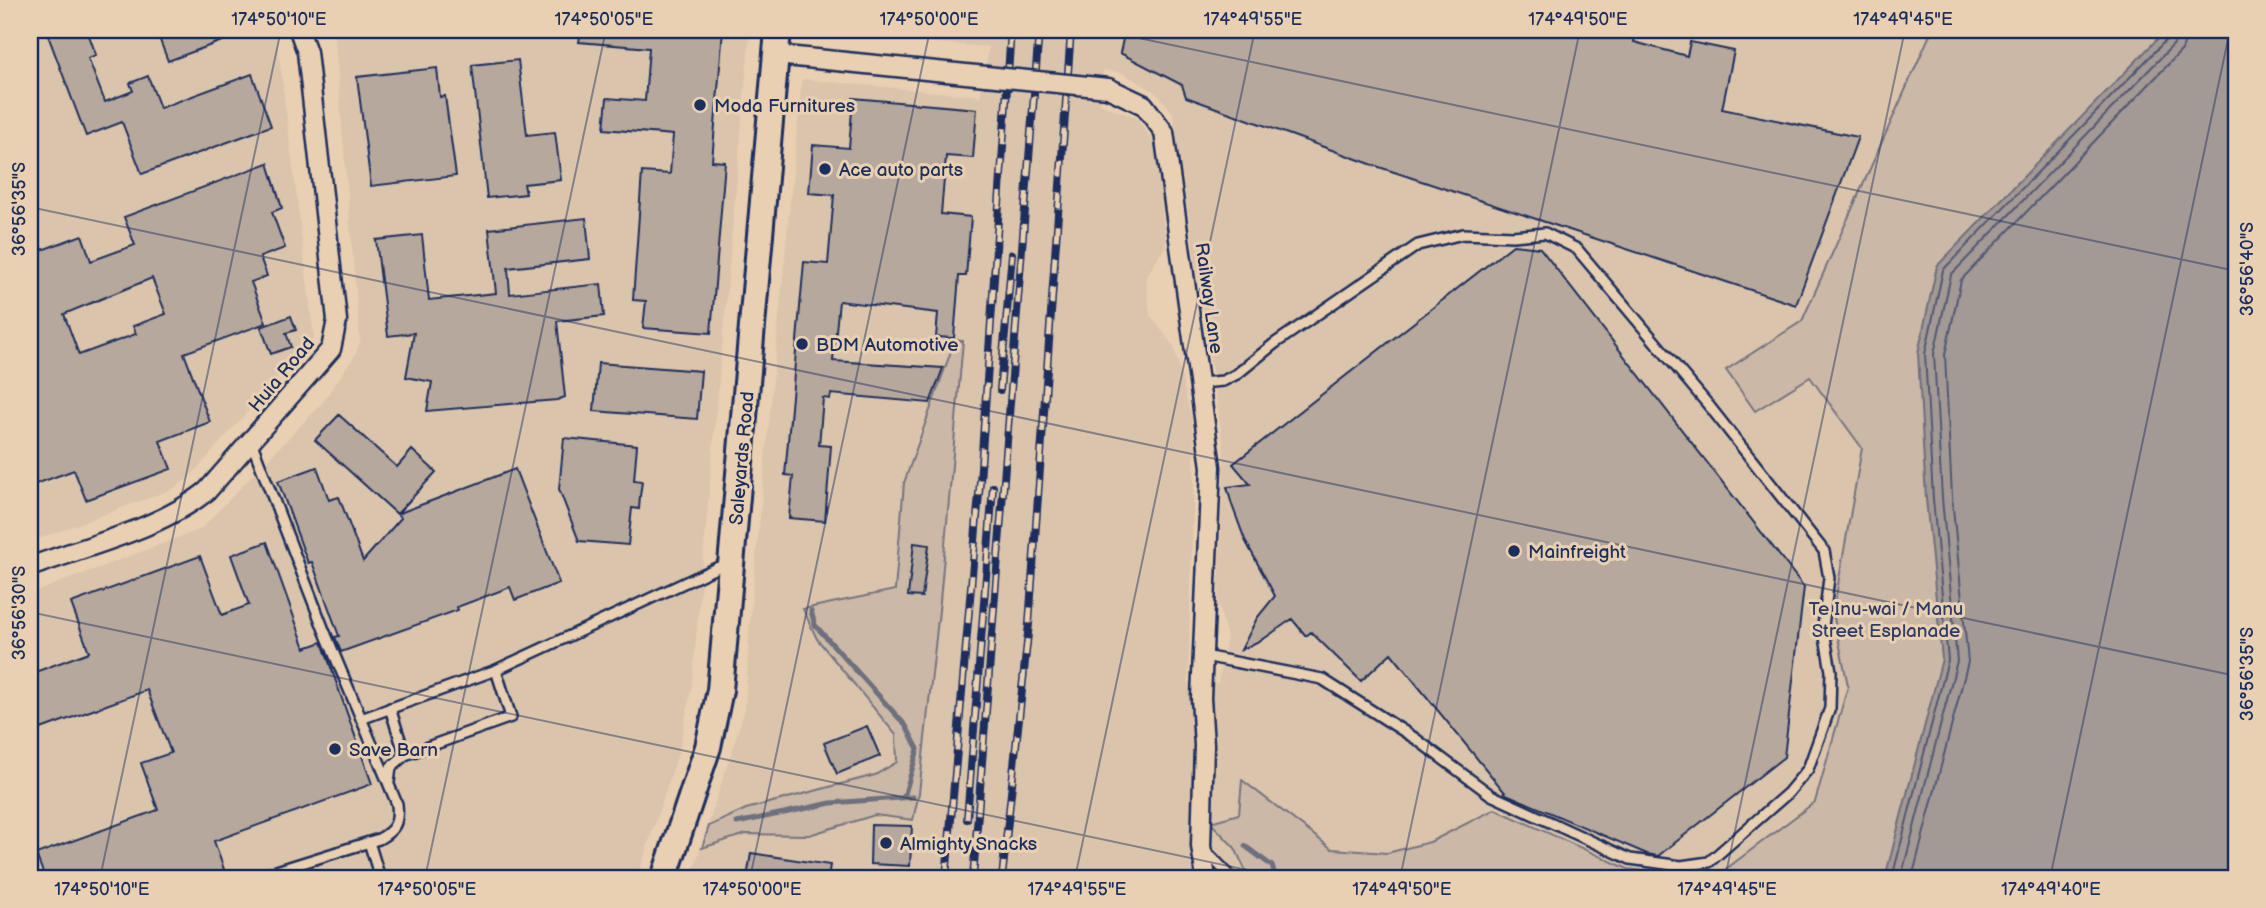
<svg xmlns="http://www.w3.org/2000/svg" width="2266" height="908" viewBox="0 0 2266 908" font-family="'Balsamiq Sans',sans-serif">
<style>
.built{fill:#dbc4ac;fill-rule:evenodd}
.green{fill:#ccb8a6;stroke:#747482;stroke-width:2}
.water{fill:#a39995;stroke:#6d6f7f;stroke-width:2}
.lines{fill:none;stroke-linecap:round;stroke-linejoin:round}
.shore{stroke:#515974;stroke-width:2}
.stream{stroke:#6d6f7f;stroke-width:5}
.building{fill:#b7a89d;stroke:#1b2f5e;stroke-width:2;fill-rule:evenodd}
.lane-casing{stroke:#1b2f5e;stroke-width:14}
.street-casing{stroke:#1b2f5e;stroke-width:23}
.secondary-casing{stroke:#1b2f5e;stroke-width:30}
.lane{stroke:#ead0b2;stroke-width:9}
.street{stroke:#ead0b2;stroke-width:18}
.secondary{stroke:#ead0b2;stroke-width:24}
.rail-casing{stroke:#1b2f5e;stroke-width:8}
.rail{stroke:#ead0b2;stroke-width:5;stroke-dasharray:16;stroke-linecap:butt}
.street-bridge-casing{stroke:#1b2f5e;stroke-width:23;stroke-linecap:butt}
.street-bridge{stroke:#ead0b2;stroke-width:18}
.ticks{fill:none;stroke:#1b2f5e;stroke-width:2;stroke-opacity:0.45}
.poi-dot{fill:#1b2f5e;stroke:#ead0b2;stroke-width:2.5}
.labels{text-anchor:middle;stroke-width:6;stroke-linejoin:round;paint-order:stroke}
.poi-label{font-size:19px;fill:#1b2f5e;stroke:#ead0b2;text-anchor:start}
.street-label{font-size:19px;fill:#1b2f5e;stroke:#ead0b2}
.park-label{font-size:19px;fill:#2d3d65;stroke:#ead0b2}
.neatline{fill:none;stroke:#1b2f5e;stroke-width:2.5}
.ticks-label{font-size:18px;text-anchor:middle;fill:#1b2f5e}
</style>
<rect width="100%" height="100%" fill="#ead0b2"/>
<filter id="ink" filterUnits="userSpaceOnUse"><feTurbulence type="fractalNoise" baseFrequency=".0143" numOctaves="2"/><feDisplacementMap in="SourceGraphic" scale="14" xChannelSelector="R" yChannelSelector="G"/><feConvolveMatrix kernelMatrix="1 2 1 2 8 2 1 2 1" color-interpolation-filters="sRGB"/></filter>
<g filter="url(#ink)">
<path class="built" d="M30 30H276L314 337 188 479 173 489 30 542Z
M334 30H750L692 685 679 751 637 878H30V594L201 529 322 403 355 355 360 342Z
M815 30H1932L1918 65 1913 341 1850 878H1596L1332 849 1243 781 1239 814 1210 822 1235 848 1249 878H691L745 709 750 619 802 79 980 96 989 47 814 33ZM1103 70 1122 73 1142 84 1158 95 1173 113 1224 451 1218 604 1227 637 1218 683 1188 682 1195 448 1192 421 1174 347 1150 315 1146 277 1166 245 1155 144 1136 117 1100 104Z"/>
<path class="green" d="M1932 30H2236V878H1714L1815 802 1848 686 1833 613 1862 448 1810 377 1755 411 1726 370 1802 321Z
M955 340 963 341 940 601 919 793 913 820 875 815 809 835 746 834 702 848 709 826 746 809 875 775 897 762 896 735 817 639 803 609 895 590 904 483Z
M1242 780 1332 849 1387 853 1430 842 1495 809 1628 869 1701 878H1249L1235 848 1210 822 1239 814Z"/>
<path class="water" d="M2166 30H2236V878H1885L1942 659 1926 499 1918 353 1937 266Z"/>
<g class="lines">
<path class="shore" d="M1892 878 1948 660 1933 499 1925 354 1943 270 2168 38 2170 30
M1901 878 1957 661 1942 498 1934 354 1951 275 2174 44 2179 30
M1912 878 1968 662 1952 497 1945 355 1961 280 2182 50 2189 30"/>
<path class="stream" d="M811 611 815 625 906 726 918 749 904 797
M737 823 831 803 913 797
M1245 846 1272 866 1276 878"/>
</g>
<path class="building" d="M46 30H87L96 55 88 58 105 102 133 91 130 83 148 76 160 108 252 74 271 126 142 174 122 122 86 136Z
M156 30H248L249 31 168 61Z
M581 30H723L712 161 725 162 711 333 643 328 646 301 633 300 642 172 670 174 673 135 604 129 607 98 645 101 649 48 579 42Z
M1125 30H1636L1634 42 1687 56 1690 42 1734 51 1722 109 1858 137 1796 305 1376 166 1186 97 1182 85 1120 53Z
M518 60 527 135 555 132 561 180 524 184 526 194 487 198 472 65Z
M437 68 440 97 445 96 456 176 371 186 357 77Z
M853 98 977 109 973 158 946 156 941 214 971 217 966 276H959L954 338 936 337 938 313 839 301 833 361 943 368 930 403 831 394 830 399 823 398 819 445 831 446 825 521 789 518 793 476 785 475 804 262 828 264 834 195 809 193 813 145 849 148Z
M268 163 282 208 272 212 285 248 260 257 267 276 251 282 266 323 184 353 210 422 160 441 171 469 86 500 74 470 30 486V222L42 250 82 235 91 261 135 245 124 217ZM152 278 166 314 133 326 136 334 79 355 64 314Z
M586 218 590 259 508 268 510 294 601 284 604 316 557 321 565 397 557 400 427 411 432 382 406 377 414 333 388 336 376 240 422 235 429 300 496 293 489 229Z
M1513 245 1540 248 1804 587 1784 757 1658 856 1647 854 1506 794 1391 653 1361 681 1311 632 1306 636 1292 619 1265 638 1241 650 1257 618 1275 596 1245 540 1232 505 1227 487 1250 484 1233 464Z
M291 316 296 330 286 333 291 347 271 354 261 327Z
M598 363 701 371 697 419 594 411Z
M339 415 397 467 412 450 436 472 397 514 315 440Z
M564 438 637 445 634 480 642 481 640 496 639 509 632 508 628 545 579 541 559 489Z
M317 467 329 500 339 497 363 561 401 518 397 514 515 469 559 583 515 600 510 587 457 607 458 610 341 652 335 637 339 636 312 562 308 563 278 481Z
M267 542 305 648 322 642 372 784 214 841 227 878H45L36 854 158 810 141 763 171 753 147 690 30 733V674L89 652 71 603 200 556 222 615 249 605 231 555Z
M914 543 929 545 922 597 908 596Z
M867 726 880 756 837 774 824 743Z
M871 825 912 826 910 866 870 864Z
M751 853 830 865 828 878H747Z"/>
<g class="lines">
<g class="lane-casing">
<path id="lane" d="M1201 383 1223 381 1237 374 1274 344 1418 245 1463 234 1513 236 1545 233 1577 249 1710 407 1824 551 1829 578 1823 626 1831 671 1830 708 1808 769 1788 793 1709 862 1681 866 1630 859 1491 795 1416 739 1322 679 1204 656
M251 441 324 630 397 804C399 823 395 830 379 839L254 878
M390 708 405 755 511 717 496 670
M361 719 496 670 727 563
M389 782 391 767 405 755
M369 842 380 878
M1204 849 1232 878"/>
</g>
<g class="street-casing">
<path id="street" d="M776 55 986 76
M1108 88 1144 105 1164 132 1211 467 1201 698 1204 745 1201 846 1206 878
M30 567C86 546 160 529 207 491L331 349 337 320 307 52 299 30"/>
</g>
<g class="secondary-casing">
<path id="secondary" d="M664 878 708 747 720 690 778 30"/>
</g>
<use href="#lane" class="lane"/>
<use href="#street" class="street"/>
<use href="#secondary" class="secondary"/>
<g class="rail-casing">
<path id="rail" d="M1000 390 1012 254
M967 819 993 487
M946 878 980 482 1011 30
M973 878 1039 30
M1002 878 1029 624 1071 30"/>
</g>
<use href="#rail" class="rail"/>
<g class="street-bridge-casing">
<path id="street-bridge" d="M986 76 1108 88"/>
</g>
<use href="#street-bridge" class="street-bridge"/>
</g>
</g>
<path class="ticks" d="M1101 30 2236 271M30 207 2236 676M30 612 1285 878M100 878 281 30M425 878 606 30M750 878 930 30M1075 878 1255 30M1400 878 1580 30M1725 878 1905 30M2050 878 2230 30"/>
<g class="poi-dot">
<circle cx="700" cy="105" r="7"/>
<circle cx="825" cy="169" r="7"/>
<circle cx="802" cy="344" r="7"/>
<circle cx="1514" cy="551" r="7"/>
<circle cx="335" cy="749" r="7"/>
<circle cx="886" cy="843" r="7"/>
</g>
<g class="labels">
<g class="poi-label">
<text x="714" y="112">Moda Furnitures</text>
<text x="839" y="176">Ace auto parts</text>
<text x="816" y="351">BDM Automotive</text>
<text x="1528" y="558">Mainfreight</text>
<text x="349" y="756">Save Barn</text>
<text x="900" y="850">Almighty Snacks</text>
</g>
<g class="street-label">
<text transform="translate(1210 298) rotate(82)" y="7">Railway Lane</text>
<text transform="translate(281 374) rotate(-50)" y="7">Huia Road</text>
<text transform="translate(741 458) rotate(-85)" y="7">Saleyards Road</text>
</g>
<g class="park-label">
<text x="1886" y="615">Te Inu-wai / Manu<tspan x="1886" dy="22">Street Esplanade</tspan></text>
</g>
</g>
<rect width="2266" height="908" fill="none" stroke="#ead0b2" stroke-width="77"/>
<rect x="38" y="38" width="2190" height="832" class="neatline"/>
<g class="ticks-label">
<text x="279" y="25">174°50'10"E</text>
<text x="604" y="25">174°50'05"E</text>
<text x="929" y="25">174°50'00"E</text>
<text x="1253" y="25">174°49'55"E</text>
<text x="1578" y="25">174°49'50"E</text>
<text x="1903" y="25">174°49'45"E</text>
<text transform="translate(19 209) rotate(-90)" y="6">36°56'35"S</text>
<text transform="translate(2247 269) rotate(-90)" y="6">36°56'40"S</text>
<text transform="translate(19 613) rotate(-90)" y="6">36°56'30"S</text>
<text transform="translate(2247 674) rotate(-90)" y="6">36°56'35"S</text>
<text x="102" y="895">174°50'10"E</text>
<text x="427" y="895">174°50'05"E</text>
<text x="752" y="895">174°50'00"E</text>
<text x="1077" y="895">174°49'55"E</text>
<text x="1402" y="895">174°49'50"E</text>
<text x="1727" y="895">174°49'45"E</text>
<text x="2051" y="895">174°49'40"E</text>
</g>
</svg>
